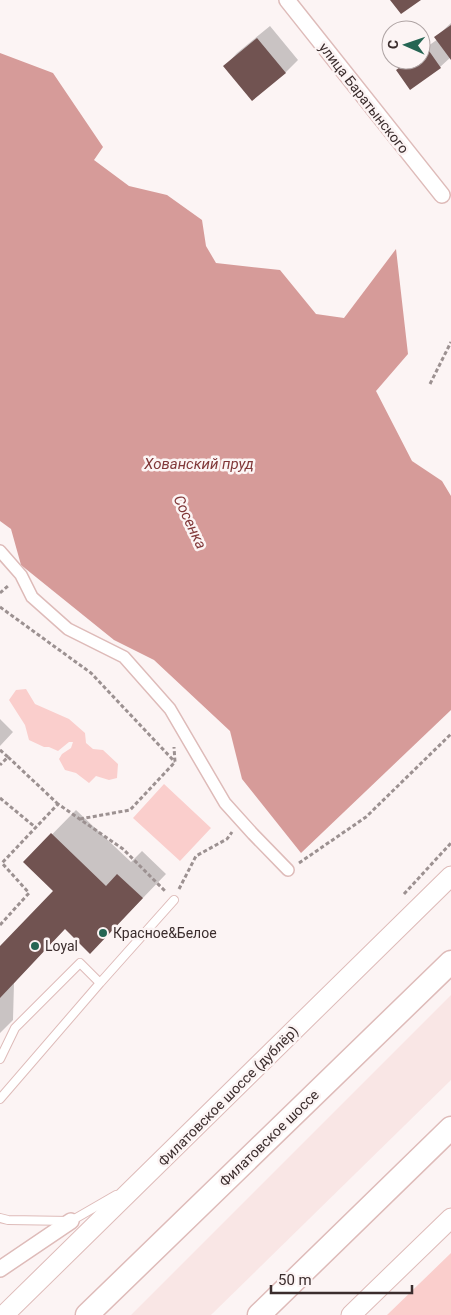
<svg xmlns="http://www.w3.org/2000/svg" width="451" height="1315" viewBox="0 0 451 1315" font-family="Roboto,sans-serif">
<style>
.built{fill:#f9e6e5}
.green{fill:#facecc}
.water{fill:#d69b99}
.shadow{fill:#0003}
.building{fill:#715351}
.lines{fill:none;stroke-linecap:round;stroke-linejoin:round}
.service-casing{stroke:#debbb9;stroke-width:10}
.pedestrian-casing{stroke:#debbb9;stroke-width:14}
.minor-casing{stroke:#debbb9;stroke-width:18}
.tertiary-casing{stroke:#debbb9;stroke-width:21}
.secondary-casing{stroke:#debbb9;stroke-width:25}
.path{stroke:#9c9191;stroke-width:3;stroke-dasharray:4 2.5;stroke-linecap:butt}
.service{stroke:#fff;stroke-width:8}
.pedestrian{stroke:#fff;stroke-width:11}
.minor{stroke:#fff;stroke-width:15}
.tertiary{stroke:#fff;stroke-width:19}
.secondary{stroke:#fff;stroke-width:22}
.poi-dot{fill:#256553;stroke:#fcf4f4;stroke-width:2}
.labels{text-anchor:middle;stroke-width:5;stroke-linejoin:round;paint-order:stroke}
.street-label{font-size:14px;fill:#3b2d2d;stroke:#fcf4f4}
.poi-label{font-size:14px;fill:#3b2d2d;stroke:#fcf4f4;text-anchor:start}
.water-label{font-size:15px;font-style:italic;fill:#813839;stroke:#fcf4f4}
</style>
<rect width="100%" height="100%" fill="#fcf4f4"/>
<path class="built" d="M451 995V1080L211 1315H131Z"/>
<path class="green" d="M26 689 35 704 69 719 85 733 86 743 93 749 103 750 118 764 117 778 109 780 96 776 89 783 76 773 65 770 59 759 62 754 71 748 73 742H69L58 751 49 747H44L29 740 25 725 9 700 16 690Z
M164 784 211 828 180 861 133 818Z
M451 1253V1315H387Z"/>
<path class="water" d="M0 53 53 73 103 147 94 160 129 186 167 195 202 220 206 246 216 263 280 270 316 314 344 318 396 249 408 354 376 391 412 461 442 481 451 496V710L301 853 242 779 230 731 154 660 114 640 21 565 11 529 0 521Z"/>
<path class="shadow" d="M451 23V57L440 67 410 89 398 71 409 60H421V51L438 39 436 37Z
M270 26 298 60 286 72 252 100 225 66 237 53Z
M0 719 13 732 0 746Z
M76 810 131 862 142 851 166 874 114 928H65L14 983 13 1020 0 1033V948L55 891 25 862Z"/>
<path class="building" d="M390 0H421L401 14Z
M451 25V60L434 37Z
M257 38 286 73 252 101 223 66Z
M427 48 441 68 410 90 396 70 410 60H421V52Z
M51 833 106 886 117 874 143 898 90 954 65 929 0 998V946L53 891 23 862Z"/>
<g class="lines">
<g class="service-casing">
<path id="service" d="M0 1059 15 1028 80 963 100 983 174 900
M0 1099 100 983
M0 1218 8 1220 71 1221 116 1195"/>
</g>
<g class="pedestrian-casing">
<path id="pedestrian" d="M0 551 21 575 32 597 68 629 124 657 170 709 225 803 253 834 288 870"/>
</g>
<g class="minor-casing">
<path id="minor" d="M287 0 442 195
M0 1269 71 1221"/>
</g>
<g class="tertiary-casing">
<path id="tertiary" d="M4 1315 451 876
M351 1315 451 1218"/>
</g>
<g class="secondary-casing">
<path id="secondary" d="M87 1315 451 962
M259 1315 451 1128"/>
</g>
<path class="path" d="M430 384 451 342
M0 593 9 585
M0 607 91 673 175 762
M0 750 8 757 0 765
M8 757 58 804
M0 798 35 827
M80 819 130 810 175 762 174 747
M299 863 366 817 451 734
M179 889 196 856 227 839 232 832
M404 894 451 843
M0 925 29 893 2 863 58 804 123 849 165 891"/>
<use href="#service" class="service"/>
<use href="#pedestrian" class="pedestrian"/>
<use href="#minor" class="minor"/>
<use href="#tertiary" class="tertiary"/>
<use href="#secondary" class="secondary"/>
</g>
<g class="poi-dot">
<circle cx="103" cy="933" r="5"/>
<circle cx="35" cy="946" r="5"/>
</g>
<g class="labels">
<g class="street-label">
<text transform="translate(364 98) rotate(52)" y="5">улица Баратынского</text>
<text transform="translate(228 1096) rotate(-45)" y="5">Филатовское шоссе (дублёр)</text>
<text transform="translate(269 1138) rotate(-44)" y="5">Филатовское шоссе</text>
</g>
<g class="poi-label">
<text x="113" y="938">Красное&amp;Белое</text>
<text x="45" y="951">Loyal</text>
</g>
<g class="water-label">
<text x="199" y="469">Хованский пруд</text>
<text transform="translate(190 522) rotate(65)" y="5">Сосенка</text>
</g>
</g>
<g transform="translate(406 45) rotate(272)"><circle r="24" fill="#fcf4f4" stroke="#afa4a4"/>
<path d="M0-4L9 19L0 12L-9 19Z" fill="#256553"/>
<text y="-8" font-size="14" font-weight="bold" text-anchor="middle" fill="#3b2d2d">С</text>
</g>
<path d="M271 1285v8h141v-8" fill="none" stroke="#3b2d2d" stroke-width="2.5"/>
<text x="278" y="1285" font-size="15" fill="#3b2d2d" stroke="#fcf4f4" stroke-width="4" paint-order="stroke">50 m</text>
</svg>
